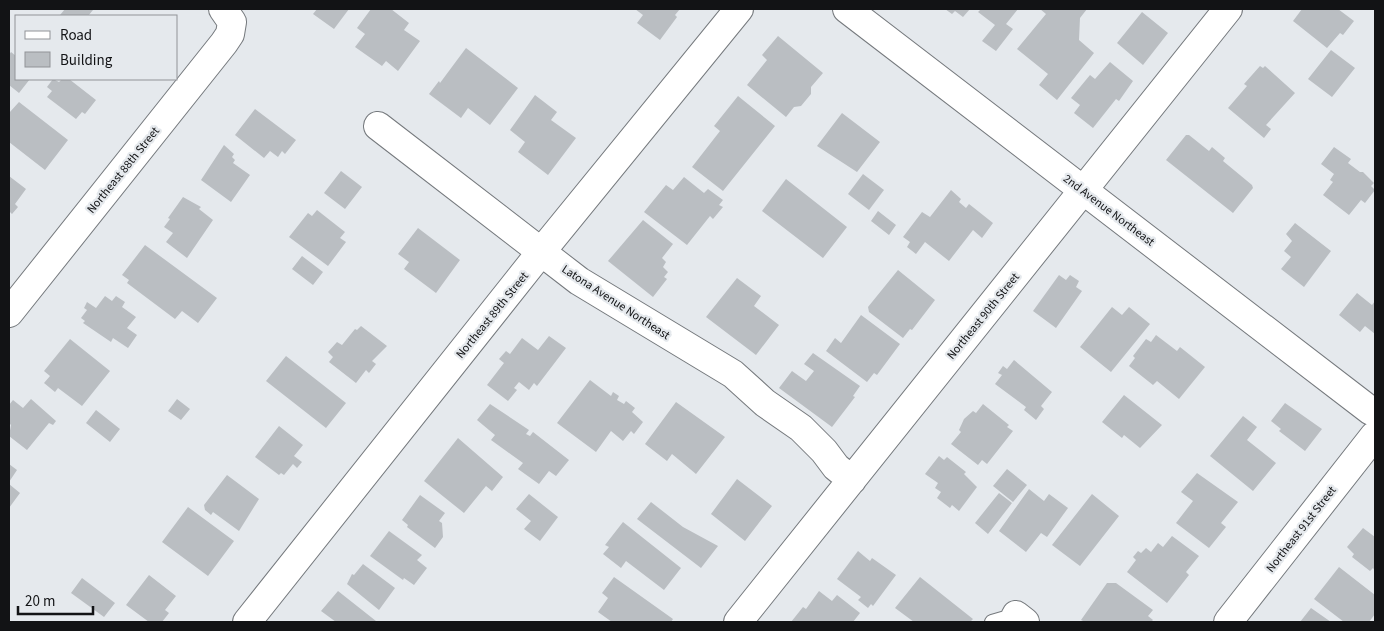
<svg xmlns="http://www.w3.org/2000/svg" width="1384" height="631" viewBox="0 0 1384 631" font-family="'Source Sans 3',sans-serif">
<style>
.building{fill:#babec2}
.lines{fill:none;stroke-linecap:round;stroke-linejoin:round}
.service-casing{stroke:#75797d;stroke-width:16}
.minor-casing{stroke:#75797d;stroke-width:30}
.service{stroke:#fff;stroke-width:14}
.minor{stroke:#fff;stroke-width:28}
.labels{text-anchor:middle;stroke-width:4.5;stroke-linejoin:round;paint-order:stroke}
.street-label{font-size:12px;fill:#121315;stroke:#e5e9ed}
</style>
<rect width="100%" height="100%" fill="#e5e9ed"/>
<path class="building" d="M65 9H91L93 10 88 16H62L60 15Z
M317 9H349L334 29 313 14Z
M371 9H391L409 23 404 30 420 41 398 71 386 61 382 66 355 47 365 34 357 28Z
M635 9H680L675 15 677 17 660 40 637 23 643 15Z
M945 9H970L963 17 955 11 952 14Z
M981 9H1018L1006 24 1013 29 996 51 982 41 995 25 978 12Z
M1040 9H1087L1080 18 1079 40 1094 53 1057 100 1039 85 1048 74 1017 49 1046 14Z
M1302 9H1338L1354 21 1343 35 1340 33 1327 48 1293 21Z
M1142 12 1168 33 1143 65 1117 43Z
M778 36 823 73 811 87V94L801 106 794 107 786 117 747 85 767 60 762 55Z
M466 48 518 88 490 125 468 108 461 118 429 94 439 81 440 83Z
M1331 50 1355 68 1332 97 1308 79Z
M11 52 16 56V79H30L19 93 9 85V55Z
M1110 62 1133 81 1119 101 1116 99 1093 128 1074 113 1080 105 1071 98 1090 75 1095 79Z
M1260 66 1263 68 1265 66 1295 93 1266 125 1271 129 1264 138 1228 108 1247 86 1244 84Z
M53 79 59 82 62 79H69L96 100 85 114 82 112 76 119 47 97 52 91 47 87Z
M535 95 557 112 551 120 576 138 548 175 518 152 525 142 510 130Z
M738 96 775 126 723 191 692 167 720 131 714 126Z
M19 102 68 140 45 170 9 142V113Z
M255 109 296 140 285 154 282 151 278 157 270 151 264 158 235 135Z
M842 113 880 142 857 172 817 146Z
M1186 135H1189L1209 151 1212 147 1225 158 1223 161 1252 185 1253 188 1233 213 1166 160Z
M224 145 234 154 232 157 235 160 233 163 250 175 231 202 201 180Z
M1334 147 1351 159 1348 163 1360 172H1363L1374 183 1371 186 1375 190 1365 203 1361 200 1349 215 1323 195 1333 182 1330 180 1334 174 1321 164Z
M341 171 362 187 345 209 324 193Z
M863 174 884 190 869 210 848 194Z
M9 176 26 189 15 204 18 207 12 214 9 211Z
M684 177 704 193 708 189 723 200 719 205 723 207 713 219 710 216 687 245 644 212 666 185 673 190Z
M786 179 847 227 823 258 762 211Z
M951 190 961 199 959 202 966 208 969 204 993 223 982 238 973 230 949 261 925 242 916 254 907 247 910 242 903 237 922 212 930 217Z
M183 197 201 207 199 209 213 220 187 258 166 242 173 233 164 227 170 219 168 218Z
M317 210 345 232 340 238 346 242 328 266 289 237 308 213 312 216Z
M878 211 896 225 889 235 871 221Z
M643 220 673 244 662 258 666 262 663 267 668 272 664 277 667 279 653 297 608 261Z
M1295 223 1331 251 1304 287 1281 269 1291 257 1284 251 1292 241 1286 234Z
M418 228 460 260 436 293 404 269 409 262 398 254Z
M145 245 217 298 198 323 182 311 175 319 127 283 129 280 122 275Z
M302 256 323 272 313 285 292 269Z
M898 270 935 300 912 330 910 329 903 338 869 312 868 307Z
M1059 275 1066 280 1070 275 1079 281 1076 287 1082 291 1056 328 1033 311Z
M737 278 761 296 754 306 779 325 756 355 706 317Z
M1357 293 1372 305 1375 301V334L1365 326 1360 332 1339 315Z
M105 296 112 301 116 296 125 302 122 307 136 317 127 328 137 335 128 348 113 338 111 342 83 323 85 321 81 318 87 310 84 308 87 302 96 308Z
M1112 307 1122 315 1129 307 1150 324 1111 372 1080 347Z
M861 315 900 344 877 375 874 373 867 382 826 351 835 338 841 343Z
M361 326 387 346 372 361 376 364 369 373 366 370 356 383 329 362 333 357 328 352 337 342 342 345 355 329 357 330Z
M1156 335 1177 351 1180 347 1205 367 1179 399 1157 381 1153 385 1129 366 1135 358 1133 356 1146 339 1151 342Z
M549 336 566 348 537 386 534 383 529 390 519 382 514 388 517 390 508 401 487 385 504 363 499 359 506 351 510 354 522 338 538 350Z
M70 339 110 371 82 406 58 388 55 392 44 383 50 376 44 371Z
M813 353 860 386 853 396 855 397 832 427 779 388 792 371 806 381 814 371 804 364Z
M286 356 346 403 326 428 266 381Z
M1014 360 1052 392 1041 406 1044 409 1036 420 1024 410 1026 407 995 384 1002 375 998 373 1003 366 1007 369Z
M590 380 611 396 613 392 619 396 617 400 624 404 626 401 635 408 632 412 643 422 634 434 631 431 623 441 611 431 596 452 557 423Z
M1124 395 1162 425 1140 448 1124 435 1122 438 1102 422Z
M31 399 56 421 53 425 49 423 27 450 9 436 11 425 9 423V405L13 400 23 408Z
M177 399 190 409 181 420 168 411Z
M676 402 725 437 696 474 672 454 667 461 645 444Z
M1285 403 1322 429 1305 451 1279 431 1281 429 1271 421Z
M490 404 529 430 526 434 530 436 533 432 569 460 556 476 549 471 539 484 518 469 523 463 491 440 495 435 477 420Z
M983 404 1009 425 1007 427 1013 431 987 464 982 460 978 465 951 444 961 432 959 430 964 419 973 411 976 413Z
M96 410 120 429 110 442 86 423Z
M1243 416 1257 427 1247 440 1276 463 1253 491 1210 456Z
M279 426 303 445 294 456 302 462 297 468 293 464 284 475 281 473 279 475 255 457Z
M458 438 503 477 492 491 486 486 464 513 424 481Z
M939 456 944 460 947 457 966 472 964 474 977 487 959 511 952 505 950 508 937 498 941 492 935 488 938 483 925 474Z
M9 464 17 470 9 482Z
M1007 469 1027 485 1013 502 993 486Z
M1197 473 1238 502 1221 523 1226 527 1209 548 1176 523 1193 501 1181 492Z
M227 475 259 499 239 531 213 512 211 515 205 510 204 505Z
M737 479 772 506 745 541 711 514Z
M9 484 20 493 9 508Z
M1029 489 1044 501 1049 494 1068 508 1047 537 1041 533 1026 552 999 531Z
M999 493 1012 503 988 534 975 523Z
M529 494 558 517 540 541 524 529 531 521 516 509Z
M1092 494 1119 516 1080 566 1052 545Z
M420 495 445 513 439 521 442 523 443 537 435 548 407 527 408 525 402 520Z
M651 502 683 527 718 546 701 568 637 519Z
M188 507 234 541 208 576 162 542Z
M623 522 681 568 664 590 626 561 621 568 603 554 609 547 605 545Z
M1363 528 1375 537V571L1373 568 1370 571 1352 557 1354 554 1347 547Z
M389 531 422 555 417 560 427 568 414 585 404 578 403 580 370 556Z
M1172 536 1199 556 1186 572 1189 575 1167 603 1127 572 1136 560 1133 557 1138 551 1141 553 1146 548 1151 552 1158 543 1163 547Z
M858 551 870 561 872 558 896 575 873 606 871 604 868 608 858 600 861 597 837 579Z
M363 564 395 588 379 610 347 584 352 574 354 575Z
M1339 567 1375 595V614L1369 622H1344L1314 599Z
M149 575 176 596 165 610 169 613 162 622H149L126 605Z
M614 577 673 619 671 622H612L598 612 608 598 602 593Z
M920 577 973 619 970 622H914L895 608Z
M82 578 115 603 104 617 71 593Z
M1107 583H1116L1153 610 1148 616 1153 620 1151 622H1085L1081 620Z
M338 591 376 621 375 622H336L321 611Z
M819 591 832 601 837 595 860 613 853 622H791L803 607 806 609Z
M1311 608 1331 622H1300Z"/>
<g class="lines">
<g class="service-casing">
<path id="service" d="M992 622 1016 615"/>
</g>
<g class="minor-casing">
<path id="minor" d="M847 9 1371 411
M378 126 579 281 733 374 765 403 801 428 824 451 836 467 852 480
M9 313 224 43 230 34 232 22 223 9
M1016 615 1025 622
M247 622 541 252 739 9
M738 622 1228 9
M1228 622 1374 436"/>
</g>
<use href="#service" class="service"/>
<use href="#minor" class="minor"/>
</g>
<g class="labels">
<g class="street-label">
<text transform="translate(123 170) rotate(-51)" y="4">Northeast 88th Street</text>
<text transform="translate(1109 210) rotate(37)" y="4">2nd Avenue Northeast</text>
<text transform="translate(616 302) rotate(33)" y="4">Latona Avenue Northeast</text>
<text transform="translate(492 315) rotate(-51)" y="4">Northeast 89th Street</text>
<text transform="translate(983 316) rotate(-51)" y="4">Northeast 90th Street</text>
<text transform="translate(1301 529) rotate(-52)" y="4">Northeast 91st Street</text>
</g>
</g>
<rect width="1384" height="631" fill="none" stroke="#121315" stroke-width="20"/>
<rect x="15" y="15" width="162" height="65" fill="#e5e9ed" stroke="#919397"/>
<rect x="25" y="31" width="25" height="8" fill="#ffffff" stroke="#919397"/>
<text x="60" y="40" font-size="15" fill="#121315">Road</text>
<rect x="25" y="52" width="25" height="15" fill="#babec2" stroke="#919397"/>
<text x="60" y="65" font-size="15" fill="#121315">Building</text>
<path d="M18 606v8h75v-8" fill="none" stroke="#121315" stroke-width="2.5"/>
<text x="25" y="606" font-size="15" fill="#121315" stroke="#e5e9ed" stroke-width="4" paint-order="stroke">20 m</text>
</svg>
